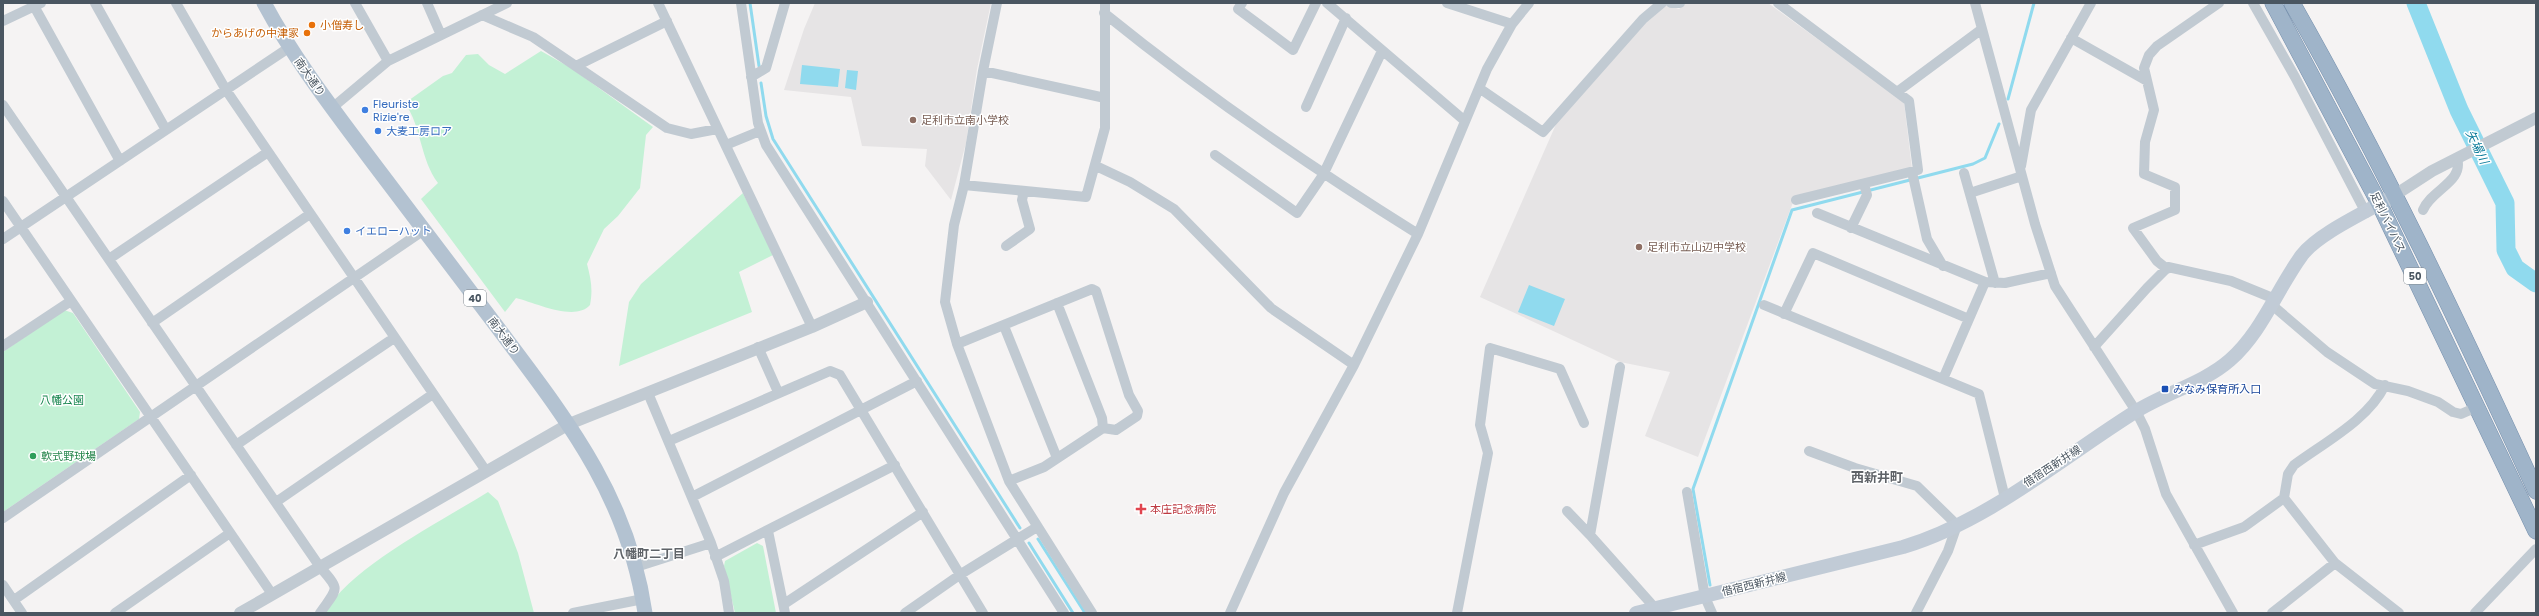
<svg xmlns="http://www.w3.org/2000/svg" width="2539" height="616" viewBox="0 0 2539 616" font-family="Poppins,'Noto Sans JP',sans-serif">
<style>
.education{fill:#e6e4e5}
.green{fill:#c3f1d5}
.water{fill:#90daee}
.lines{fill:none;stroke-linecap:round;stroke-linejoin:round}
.stream{stroke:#90daee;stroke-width:3}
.river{stroke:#90daee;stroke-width:19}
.trunk-casing{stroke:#7690ad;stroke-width:17}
.minor{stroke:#c1cad2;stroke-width:10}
.tertiary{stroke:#c1cad2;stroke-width:12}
.secondary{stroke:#c1cbd6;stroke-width:14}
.primary{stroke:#b3c2d1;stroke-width:15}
.trunk{stroke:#9fb4c9;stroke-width:16}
.food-dot{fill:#e8710a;stroke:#fff;stroke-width:1.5}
.shop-dot{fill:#3f7fe0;stroke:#fff;stroke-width:1.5}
.education-dot{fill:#8d6e63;stroke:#fff;stroke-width:1.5}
.transit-dot{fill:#1a4fb4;stroke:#fff;stroke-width:1.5}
.leisure-dot{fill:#2e9e5b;stroke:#fff;stroke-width:1.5}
.health-dot{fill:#e0444e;stroke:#fff;stroke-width:1.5}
.labels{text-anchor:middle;stroke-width:3;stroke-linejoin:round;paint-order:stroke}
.shield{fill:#fff;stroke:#808990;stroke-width:1}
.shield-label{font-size:10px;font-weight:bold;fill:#4a5661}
.food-label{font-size:11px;fill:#c56008;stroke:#fff;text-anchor:start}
.street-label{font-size:11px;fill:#4a5661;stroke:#fff}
.shop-label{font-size:11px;fill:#366cbe;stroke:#fff;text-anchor:start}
.education-label{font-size:11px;fill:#785e54;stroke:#fff;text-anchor:start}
.transit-label{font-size:11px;fill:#164399;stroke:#fff;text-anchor:start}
.park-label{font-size:11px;fill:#17864f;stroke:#fff}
.leisure-label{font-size:11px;fill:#27864d;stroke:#fff;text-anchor:start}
.health-label{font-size:11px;fill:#be3a42;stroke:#fff;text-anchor:start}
.water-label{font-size:12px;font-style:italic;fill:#0c7c9b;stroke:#fff}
.neighbourhood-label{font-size:12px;font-weight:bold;fill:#5f6368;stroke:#fff}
.quarter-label{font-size:13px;font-weight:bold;fill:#5f6368;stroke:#fff}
</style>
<rect width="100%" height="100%" fill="#f5f3f3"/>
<path class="education" d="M815 3H991L977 69 966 143 951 200 925 166 927 149 862 146 851 97 784 90 804 29Z
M1686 3H1768L1904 102 1912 169 1795 197 1698 457 1645 436 1670 372 1620 362 1480 297 1557 122 1650 17 1664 4 1679 9Z"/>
<path class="green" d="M541 51 571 68 653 127 646 135 640 188 618 216 604 229 587 264C591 279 593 290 590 305 575 322 536 303 516 298L505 312 421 199 438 183C420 159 422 128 405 103L443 76 452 73 466 55 478 54 489 65 505 74Z
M743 193 773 255 739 272 752 312 619 366 629 302 641 284Z
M64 310 73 313 140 412 139 419 3 512V352Z
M488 492 498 501 518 553 534 613H324C352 566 440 522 488 492Z
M757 543 763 546 776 613H735L724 566 725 561Z"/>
<path class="water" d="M802 65 840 69 838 87 800 84Z
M847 70 858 71 856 90 845 88Z
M1529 285 1565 299 1554 326 1518 312Z"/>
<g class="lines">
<path class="stream" d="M750 3 759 66
M761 83 766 116 773 139 1020 528
M2008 99 2034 3
M1038 539 1085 613
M1029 543 1073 613
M1710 585 1693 489 1792 210 1973 164 1985 158 1999 124"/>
<path class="river" d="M2416 3 2459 110 2505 203 2506 250 2515 268 2536 283"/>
<g class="trunk-casing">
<path id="trunk" d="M2273 3 2380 205 2536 531
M2292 3C2382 161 2460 326 2536 491"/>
</g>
<path class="minor" d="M95 3 166 130
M176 3 226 90 486 471
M355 3 388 61
M427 3 441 35
M658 3 812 327
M741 3 758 123 766 145 1064 613
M997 3 983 71 964 185 954 225 945 302 957 344 1009 481 1092 613
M1242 3 1238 9 1293 50 1316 3
M1327 3 1465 121
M1447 3 1512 24
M1671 3H1680
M1778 3 1909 101 1918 170 1796 200
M1975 3 2035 224 2055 286 2136 411 2145 429 2166 494 2233 613
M2253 3 2295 77 2366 213
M34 6 120 161
M1104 13C1204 94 1309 166 1418 234
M482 15 533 37 667 128 691 134 717 129
M3 21 41 3
M2071 38 2147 81
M576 66 667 21
M983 71 1105 98
M751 77 766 68 785 3
M1479 88 1543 132 1643 19 1662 3
M1897 92 1982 29
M3 105 320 567C341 591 338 587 320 613
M1306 107 1346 18
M332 108 388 61 507 3
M726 145 760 131
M1215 155 1297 213 1323 175 1382 51
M1096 166 1130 182 1174 209 1271 308 1354 365
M2021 166 2031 110 2091 3
M1912 172 1927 239 1943 266
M1964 173 1995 283
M964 185 1086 197 1105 128V3
M1970 193 2022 176
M3 201 272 594
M2423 210C2432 189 2464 182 2457 158
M1817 213 1985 282 2005 283 2051 273
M1851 228 1867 195 1864 184
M3 239 290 47
M1006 246 1030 229 1022 200 1024 191
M109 259 268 152
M2167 269 2157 261 2133 228 2175 210V187L2144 174 2145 142 2154 110 2144 68 2149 55 2157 46 2219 3
M1057 303 1102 418 1103 428
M1764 305 1979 394 2005 498
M2272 305 2327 352 2375 384 2408 391 2438 402 2453 412 2461 414 2477 407
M1784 314 1813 253 1969 319
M152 323 310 214
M1004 326 1057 458
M957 344 1092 289 1096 291 1129 395 1138 411 1137 416 1116 430 1103 428 1044 467 1009 481
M3 346 71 301
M758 347 778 392
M2094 347 2147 288 2168 267 2231 281 2275 299
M1620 367 1590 535 1655 608
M1943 379 1985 282
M648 393 711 543 724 581 729 613
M669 441 830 371 840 375 983 613
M236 445 394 338
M1809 451 1855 468 1917 486 1957 525 1948 551 1916 613
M1687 492 1705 597 1712 613
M692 497 917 381
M2284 498 2335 563 2399 613
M276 502 433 394
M1567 511 1590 535
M3 518 424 230
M768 531 785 613
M2194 545 2244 527 2284 498 2288 474 2294 465C2325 442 2368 420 2385 385
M715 557 895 465
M636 567 711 543
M3 585 22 613
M14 600 191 475
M784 604 923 512
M115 613 230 533
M573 613 643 599
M905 613 961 574 1037 527
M1230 613 1284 493 1354 365 1418 234 1487 69 1512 24 1529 3
M1457 613 1488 453 1480 425 1490 348 1560 369 1584 423
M2272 613 2335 563
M2475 613 2536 549"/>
<path class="tertiary" d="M2395 195 2432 171 2536 118
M240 613 569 424 812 327 867 302"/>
<path class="secondary" d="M1636 613 1903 547C1989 521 2060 459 2135 412 2165 393 2204 383 2230 360 2262 332 2277 289 2302 255 2320 232 2369 211 2395 195"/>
<path class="primary" d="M264 3C294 59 333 109 371 160 413 216 456 272 498 328 567 420 628 496 645 613"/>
<use href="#trunk" class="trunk"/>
</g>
<g class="food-dot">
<circle cx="312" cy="25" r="4"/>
<circle cx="307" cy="33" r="4"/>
</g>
<g class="shop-dot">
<circle cx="365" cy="110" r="4"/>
<circle cx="378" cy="131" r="4"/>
<circle cx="347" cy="231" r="4"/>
</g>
<g class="education-dot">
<circle cx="913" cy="120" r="4"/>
<circle cx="1639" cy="247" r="4"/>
</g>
<rect class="transit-dot" x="2161" y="385" width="8" height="8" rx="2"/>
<circle class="leisure-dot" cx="33" cy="456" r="4"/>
<path class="health-dot" d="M1139 503h4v4h4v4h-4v4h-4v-4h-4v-4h4z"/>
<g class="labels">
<g class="shield">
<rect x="2404" y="268" width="22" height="16" rx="3"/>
<rect x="464" y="290" width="22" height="16" rx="3"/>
</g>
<g class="shield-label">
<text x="2415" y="280">50</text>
<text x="475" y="302">40</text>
</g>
<g class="food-label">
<text x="320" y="29">小僧寿し</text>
<text x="299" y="37" text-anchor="end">からあげの中津家</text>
</g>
<g class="street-label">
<text transform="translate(310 77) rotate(55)" y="4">南大通り</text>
<text transform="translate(2388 222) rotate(64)" y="4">足利バイパス</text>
<text transform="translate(504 336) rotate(53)" y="4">南大通り</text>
<text transform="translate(2052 466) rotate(-33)" y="4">借宿西新井線</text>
<text transform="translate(1754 584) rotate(-14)" y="4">借宿西新井線</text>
</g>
<g class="shop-label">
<text x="373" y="108">Fleuriste<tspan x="373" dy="13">Rizie're</tspan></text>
<text x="386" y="135">大麦工房ロア</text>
<text x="355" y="235">イエローハット</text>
</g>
<g class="education-label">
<text x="921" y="124">足利市立南小学校</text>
<text x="1647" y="251">足利市立山辺中学校</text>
</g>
<g class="transit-label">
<text x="2173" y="393">みなみ保育所入口</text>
</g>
<g class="park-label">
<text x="62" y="404">八幡公園</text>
</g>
<g class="leisure-label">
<text x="41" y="460">軟式野球場</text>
</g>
<g class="health-label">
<text x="1150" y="513">本庄記念病院</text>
</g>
<g class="water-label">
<text transform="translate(2477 147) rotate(64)" y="4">矢場川</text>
</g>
<g class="neighbourhood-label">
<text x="649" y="558">八幡町二丁目</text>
</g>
<g class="quarter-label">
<text x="1877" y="482">西新井町</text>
</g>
</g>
<rect width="2539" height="616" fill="none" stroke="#4a5661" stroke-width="8"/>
</svg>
